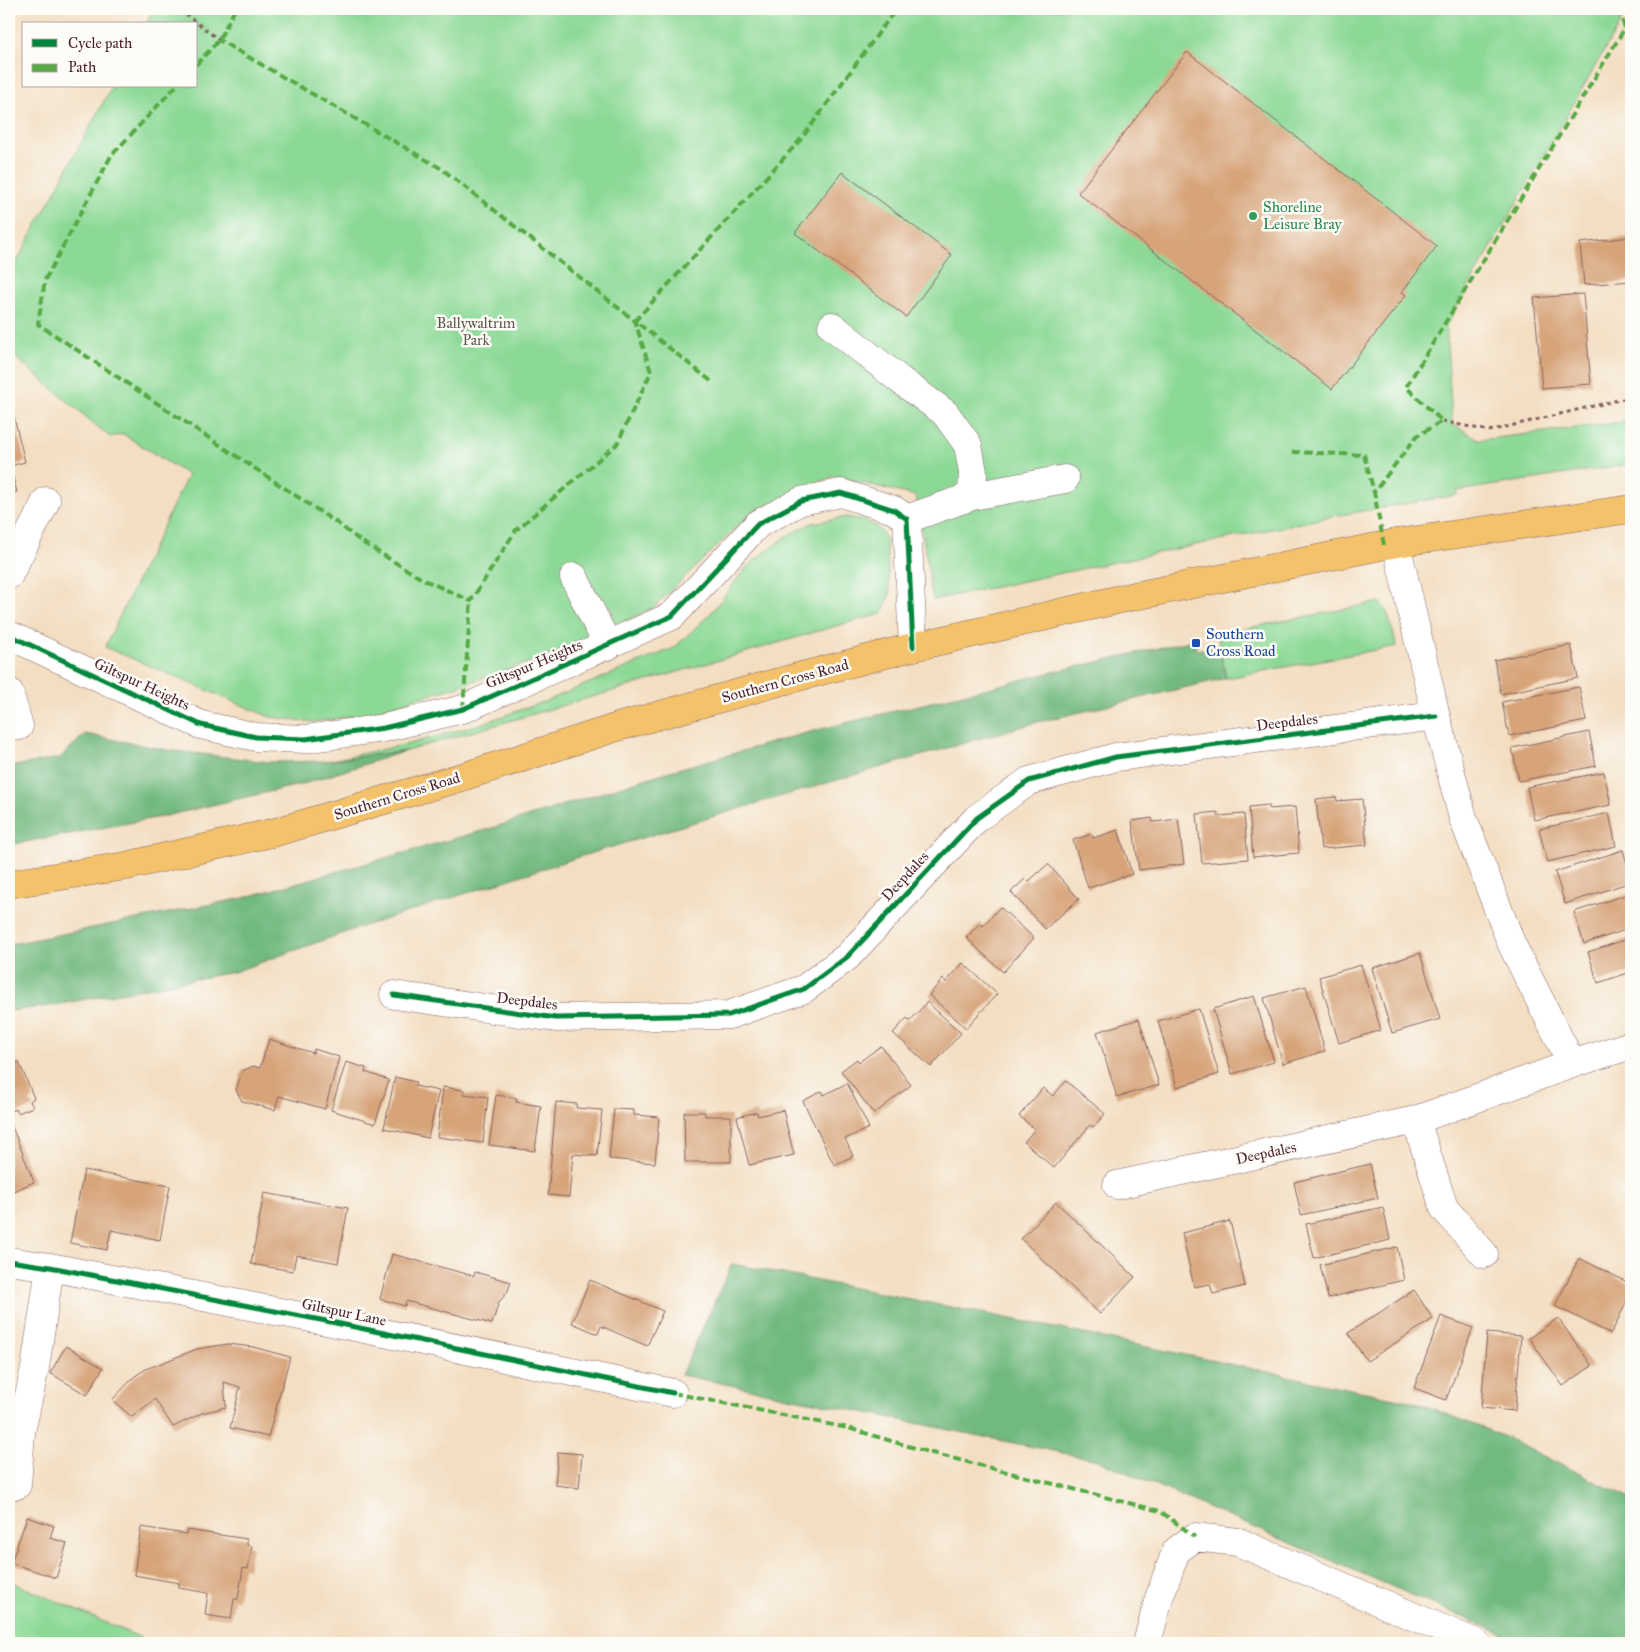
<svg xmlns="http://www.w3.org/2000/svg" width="1640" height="1652" viewBox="0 0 1640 1652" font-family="'IM FELL Great Primer',serif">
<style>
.green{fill:#8cd996;stroke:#6b7c60}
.forest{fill:#71b97f;stroke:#5e6c55}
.building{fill:#d7a47a}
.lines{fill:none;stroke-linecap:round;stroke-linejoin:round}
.minor-casing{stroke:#856260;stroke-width:29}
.major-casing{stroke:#856260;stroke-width:29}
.path{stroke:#856260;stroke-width:3;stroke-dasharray:4 4;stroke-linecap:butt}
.minor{stroke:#fff;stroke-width:28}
.major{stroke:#f3c26a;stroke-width:28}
.quiet{stroke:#57aa44;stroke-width:4;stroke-dasharray:8 4;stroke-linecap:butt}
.cycleway-casing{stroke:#fdfcf7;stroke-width:8}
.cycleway{stroke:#00873e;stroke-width:5}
.leisure-dot{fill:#2e9e5b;stroke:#fdfcf7;stroke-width:2}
.transit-dot{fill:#1a4fb4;stroke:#fdfcf7;stroke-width:2}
.labels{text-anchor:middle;stroke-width:5;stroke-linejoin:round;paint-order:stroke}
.leisure-label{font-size:15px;fill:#27864d;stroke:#fdfcf7;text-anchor:start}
.park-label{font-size:15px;fill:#5e574b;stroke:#fdfcf7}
.transit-label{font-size:15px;fill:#164399;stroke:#fdfcf7;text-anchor:start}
.street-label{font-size:15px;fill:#4a1f2b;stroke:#fdfcf7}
</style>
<rect width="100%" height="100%" fill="#fdfcf7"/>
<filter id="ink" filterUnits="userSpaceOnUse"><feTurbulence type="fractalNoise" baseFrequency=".02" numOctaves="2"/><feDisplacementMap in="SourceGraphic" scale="10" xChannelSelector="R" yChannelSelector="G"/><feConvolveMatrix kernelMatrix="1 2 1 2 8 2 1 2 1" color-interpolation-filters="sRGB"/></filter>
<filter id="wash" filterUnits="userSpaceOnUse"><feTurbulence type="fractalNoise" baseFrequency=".0096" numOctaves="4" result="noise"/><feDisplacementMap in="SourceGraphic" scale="20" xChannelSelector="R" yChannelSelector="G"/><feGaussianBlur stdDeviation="1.12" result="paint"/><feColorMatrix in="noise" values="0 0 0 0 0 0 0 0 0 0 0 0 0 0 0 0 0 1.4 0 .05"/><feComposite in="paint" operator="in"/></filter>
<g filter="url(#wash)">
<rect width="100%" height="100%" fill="#f3dec2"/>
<path class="green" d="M154 9H1628L1446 326 1452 424 1480 440 1631 421V464L1457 491V495L1334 516 933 600 932 593 930 591 929 574 916 496 834 476 752 512 653 608 560 652 453 688 360 715 313 722 270 717 105 647 188 475 123 434 110 437 9 352V276L112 86H196V24H146Z
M847 517 864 520 876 526 883 533 886 542 890 594 882 614 850 622 406 751 326 761 409 744 480 724 546 701 674 648 711 613 745 569 762 554 790 534 812 523Z
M1380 602 1387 612 1397 646 1226 678 1217 634Z
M9 1581 153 1643H9Z"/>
<path class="forest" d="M1194 640 1197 650 1219 646 1226 678 1034 723 765 801 582 856 355 929 234 972 44 1007 9 1011V944L27 941 243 898 492 828 660 774 813 731 1053 672Z
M85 734 167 750 269 762 326 761 406 751 303 784 161 817 9 845V767L60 758Z
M732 1264 1012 1319 1418 1403 1498 1434 1631 1499V1643H1520L1505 1635 1097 1460 681 1375Z"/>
<g id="blocks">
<path class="building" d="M1187 52 1437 246 1402 292 1406 295 1332 389 1078 193Z
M842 172 952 255 906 317 795 233Z
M1631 237V281L1584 285 1580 243Z
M1583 294 1591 384 1542 388 1534 298Z
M13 413 25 462 10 466 17 492 9 494V414Z
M1571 645 1578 678 1501 694 1494 660Z
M1579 687 1586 721 1509 736 1502 702Z
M1589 732 1596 766 1519 781 1512 748Z
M1604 772 1611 805 1534 820 1527 787Z
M1336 797 1337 801 1362 799 1367 845 1321 849 1316 799Z
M1269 805V809L1295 807 1299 853 1253 857 1249 807Z
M1218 812V816L1244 814 1248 859 1202 863 1197 814Z
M1609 813 1616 846 1547 862 1539 829Z
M1152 818 1153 822 1178 819 1184 864 1139 870 1132 821Z
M1118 830 1132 874 1088 888 1073 840 1092 834 1093 838Z
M1623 850 1631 876V882L1565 904 1555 872Z
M1048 864 1079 899 1045 929 1011 892 1026 878 1029 881Z
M1631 893V928L1584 944 1574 912Z
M1000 907 1034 938 1003 972 966 938 980 923 983 926Z
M1631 938V972L1598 983 1588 952Z
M1420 953 1440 1019 1392 1033 1372 968Z
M963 963 997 994 966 1028 929 995 943 979 946 982Z
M1361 965 1381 1030 1339 1043 1319 977Z
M1306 986 1325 1051 1283 1064 1264 998Z
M1254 996 1274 1062 1232 1074 1213 1009Z
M927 1002 961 1033 931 1067 893 1033 907 1018 910 1021Z
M1199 1009 1219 1074 1177 1087 1158 1021Z
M1139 1019 1159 1085 1117 1097 1097 1032Z
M269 1039 313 1053 314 1049 339 1057 325 1109 279 1096 275 1110 242 1101 236 1090 242 1071 253 1066 260 1068Z
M881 1046 911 1085 874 1114 841 1071 857 1059 859 1062Z
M19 1062 34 1098 30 1101 33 1107 18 1113 16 1109 9 1112V1066Z
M346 1062 366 1068 365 1072 389 1080 375 1124 331 1110Z
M395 1077 416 1082 415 1086 439 1091 428 1138 384 1128Z
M1066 1081 1105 1114 1093 1127 1090 1125 1054 1168 1024 1142 1035 1129 1019 1116 1043 1088 1053 1096Z
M847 1083 869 1128 845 1139 853 1156 834 1165 803 1101 822 1091 824 1095Z
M443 1087 464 1090V1094L488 1097 483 1143 437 1137Z
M496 1095 517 1098 516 1102 541 1106 535 1151 489 1145Z
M556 1102 577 1104 576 1108 602 1110 597 1156 573 1154 569 1197 548 1195Z
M614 1109 634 1110V1115L659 1117 655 1163 609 1159Z
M783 1110 794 1155 749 1165 737 1117 757 1112 758 1116Z
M684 1112H705V1116H731V1162H685Z
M9 1119 34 1182 9 1193Z
M1370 1164 1378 1198 1301 1215 1294 1182Z
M84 1170 170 1186 160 1240 111 1230 107 1250 70 1243Z
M264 1193 348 1208 338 1263 296 1255 293 1271 251 1264Z
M1056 1202 1135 1277 1100 1314 1021 1239Z
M1383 1207 1390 1240 1314 1258 1306 1224Z
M1230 1221 1245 1286 1213 1294 1210 1284 1194 1287 1182 1233Z
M1397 1247 1404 1280 1328 1298 1320 1265Z
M392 1254 474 1276 475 1272 511 1282 507 1293 499 1302 492 1324 406 1301 405 1306 380 1299Z
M1579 1258 1631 1284V1293L1611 1334 1555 1306Z
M590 1280 663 1311 647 1346 601 1326 598 1334 572 1323Z
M1414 1290 1433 1319 1367 1361 1348 1333Z
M1441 1316 1473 1328 1446 1400 1414 1388Z
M1558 1318 1592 1366 1563 1386 1529 1338Z
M1487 1333 1521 1336 1515 1411 1481 1408Z
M228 1344 253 1347 290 1357 268 1437 230 1428 240 1387 224 1382 226 1407 202 1413 173 1427 155 1399 132 1417 112 1400 135 1376 146 1369 197 1349Z
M66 1346 103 1368 87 1395 50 1373Z
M558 1452 582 1454 579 1488 555 1485Z
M27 1517 54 1526 50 1538 67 1543 56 1578 11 1563Z
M141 1527 186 1534 187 1530 247 1539V1545L252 1546 248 1569 243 1568 238 1599H234L231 1619 205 1615 208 1593 179 1588V1583L134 1575Z"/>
</g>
</g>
<g filter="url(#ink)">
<use href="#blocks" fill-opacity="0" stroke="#856260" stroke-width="1"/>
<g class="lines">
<g class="minor-casing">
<path id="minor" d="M832 326 900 380 945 413 968 445 973 472 972 496
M907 519 972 496 1065 479
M1396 543 1436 716 1463 818 1512 945 1572 1064 1631 1045
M9 575 46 501
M574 577 608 646
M9 635 201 725 256 737 305 739 384 728 463 709 672 616 758 524 801 501 841 493 894 510 907 519 913 647
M9 692 19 726
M394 995 556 1018 729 1015 804 989 847 957 977 818 1029 781 1116 757 1436 716
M1416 1120 1444 1208 1484 1254
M1117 1185 1416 1120 1572 1064
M9 1261 50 1267 326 1321 673 1393
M17 1485 21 1432 35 1368 50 1267
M1147 1643 1159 1598 1176 1551 1195 1537 1238 1542 1476 1643"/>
</g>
<g class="major-casing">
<path id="major" d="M9 884 126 866 276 832 462 777 621 726 775 683 913 647 1125 598 1396 543 1631 509"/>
</g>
<path class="path" d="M179 9 219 40
M1442 421 1489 431 1631 397"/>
<use href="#minor" class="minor"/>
<use href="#major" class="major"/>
<path class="quiet" d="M196 65 219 40 235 9
M176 86 111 156 45 280 38 324 337 523 362 542 422 579 471 601 516 530 617 444 651 372 635 321 442 169 219 40
M711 381 635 321 802 138 896 9
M1292 452 1364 455 1374 492
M1384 545 1374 492 1417 436 1442 421 1406 387 1625 28 1618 9
M463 709 471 601
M673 1393 848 1428 928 1452 1160 1511 1195 1537"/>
<g class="cycleway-casing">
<path id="cycleway" d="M9 635 201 725 256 737 305 739 384 728 463 709 672 616 758 524 801 501 841 493 894 510 907 519 913 647
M394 995 556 1018 729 1015 804 989 847 957 977 818 1029 781 1116 757 1436 716
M9 1261 50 1267 326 1321 673 1393"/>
</g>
<use href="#cycleway" class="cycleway"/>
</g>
</g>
<circle class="leisure-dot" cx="1253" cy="216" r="5"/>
<rect class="transit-dot" x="1191" y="638" width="10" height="10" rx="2.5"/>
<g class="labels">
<g class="leisure-label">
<text x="1263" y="212">Shoreline<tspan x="1263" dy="17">Leisure Bray</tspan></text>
</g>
<g class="park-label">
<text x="476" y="328">Ballywaltrim<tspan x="476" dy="17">Park</tspan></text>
</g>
<g class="transit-label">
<text x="1206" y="639">Southern<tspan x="1206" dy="17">Cross Road</tspan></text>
</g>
<g class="street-label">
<text transform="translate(534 664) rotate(-23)" y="5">Giltspur Heights</text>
<text transform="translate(785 681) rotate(-15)" y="5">Southern Cross Road</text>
<text transform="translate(142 684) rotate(25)" y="5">Giltspur Heights</text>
<text transform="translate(1287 722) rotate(-7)" y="5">Deepdales</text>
<text transform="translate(397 796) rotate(-17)" y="5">Southern Cross Road</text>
<text transform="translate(905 876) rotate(-47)" y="5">Deepdales</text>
<text transform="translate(527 1001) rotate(7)" y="5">Deepdales</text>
<text transform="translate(1266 1153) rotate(-12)" y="5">Deepdales</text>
<text transform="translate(344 1312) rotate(12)" y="5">Giltspur Lane</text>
</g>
</g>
<rect width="1640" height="1652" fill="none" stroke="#fdfcf7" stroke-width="30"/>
<rect x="22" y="22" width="175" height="65" fill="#fdfcf7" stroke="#b5a4a5"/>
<rect x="32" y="39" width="25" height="8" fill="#00873e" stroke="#b5a4a5"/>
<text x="68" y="48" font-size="15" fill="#4a1f2b">Cycle path</text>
<rect x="32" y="64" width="25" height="8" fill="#57aa44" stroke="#b5a4a5"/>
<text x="68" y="72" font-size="15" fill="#4a1f2b">Path</text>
</svg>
